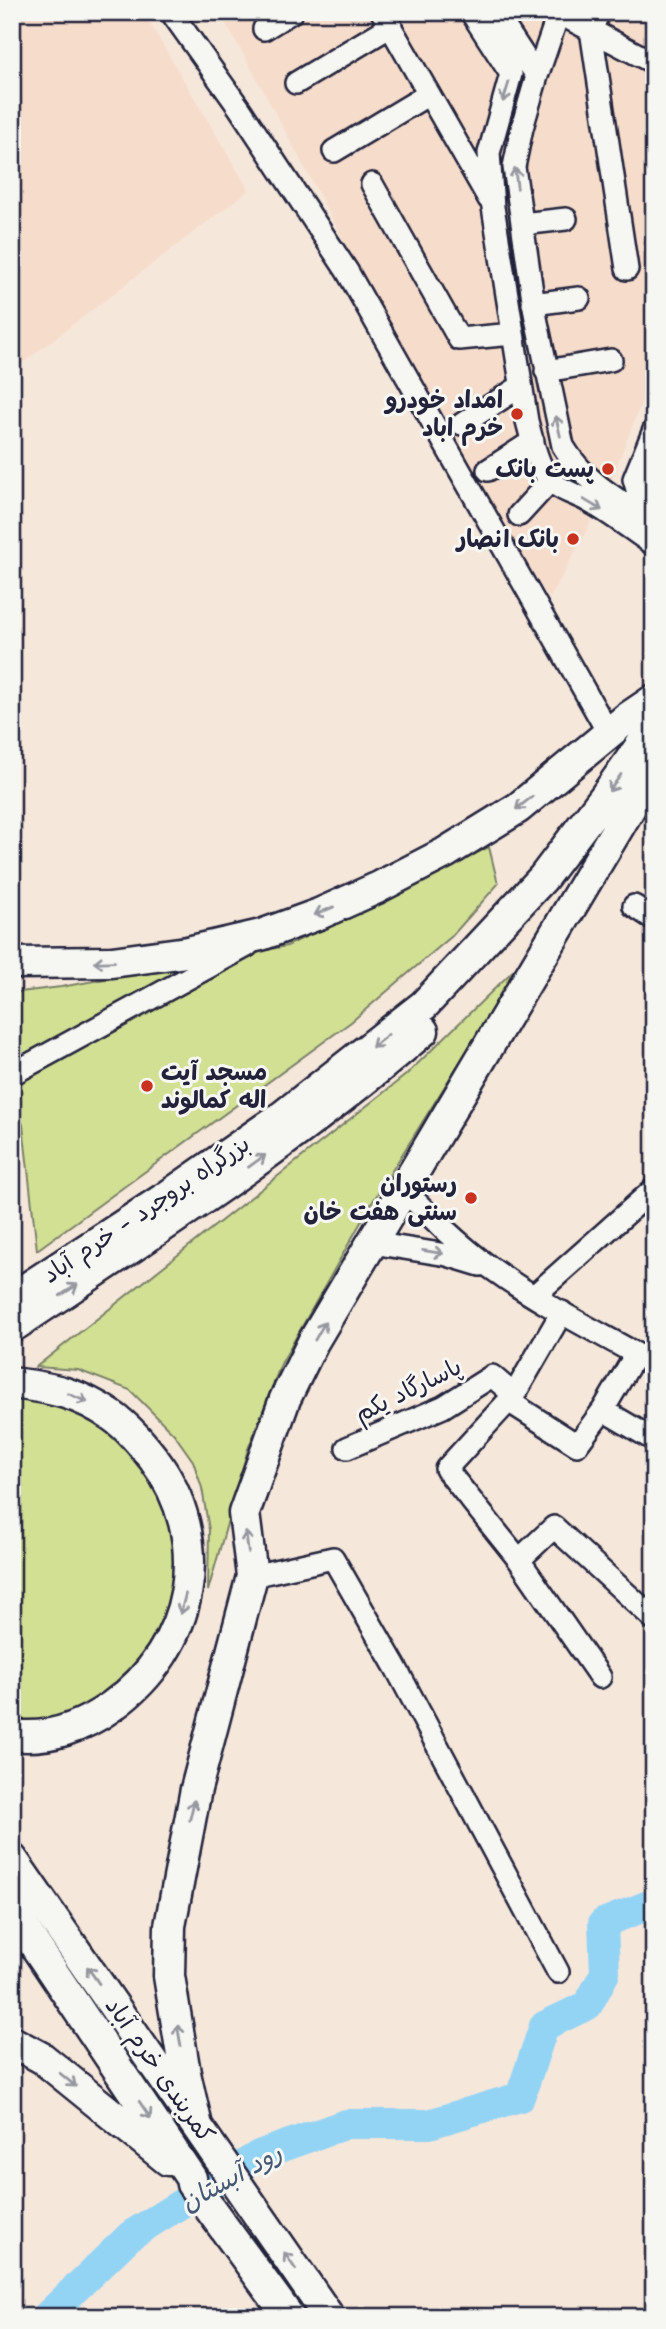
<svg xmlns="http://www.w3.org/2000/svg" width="666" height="2329" viewBox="0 0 666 2329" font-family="'Shantell Sans','Playpen Sans Arabic',sans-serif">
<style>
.built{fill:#f6dccb}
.green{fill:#d2e094;stroke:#7a8168;stroke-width:2}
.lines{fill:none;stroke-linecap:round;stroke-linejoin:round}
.river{stroke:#93d4f5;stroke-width:30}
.minor-casing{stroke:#22223b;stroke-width:26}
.highway-casing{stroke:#22223b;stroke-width:35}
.minor{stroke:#f6f6f2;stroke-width:21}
.highway{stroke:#f6f6f2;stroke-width:30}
.oneway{stroke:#9797a0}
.poi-dot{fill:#c8321e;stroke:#f6f6f2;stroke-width:2.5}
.labels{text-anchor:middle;stroke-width:6;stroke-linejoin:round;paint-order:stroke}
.poi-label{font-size:24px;font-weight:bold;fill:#22223b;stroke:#f6f6f2;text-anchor:end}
.street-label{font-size:24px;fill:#22223b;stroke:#f6f6f2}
.water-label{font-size:26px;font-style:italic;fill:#445773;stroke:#f6f6f2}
</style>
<rect width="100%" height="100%" fill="#f6e7db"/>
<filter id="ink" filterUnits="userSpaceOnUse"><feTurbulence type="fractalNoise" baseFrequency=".0143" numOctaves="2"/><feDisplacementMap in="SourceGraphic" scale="14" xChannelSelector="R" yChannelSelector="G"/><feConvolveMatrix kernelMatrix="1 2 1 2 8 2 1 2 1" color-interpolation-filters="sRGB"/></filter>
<g filter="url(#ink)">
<path class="built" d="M12 12H143L249 190 16 368 12 362Z
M219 12H654V370L612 478 596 485 589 501 591 522 550 598 515 559 250 66Z"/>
<path class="green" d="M489 847 498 884 452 936 351 1022 37 1250 23 1125 12 1101V993L61 987 287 946Z
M523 961 370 1206 281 1364 248 1449 208 1591 209 1530 202 1488 193 1461 174 1434 130 1390 78 1370 36 1367 407 1074Z
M12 1394 72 1408 101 1425 129 1446 153 1479 176 1540 174 1595 145 1657 90 1710 20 1724 12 1722Z"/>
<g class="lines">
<path class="river" d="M46 2317 131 2235 259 2155 346 2124H429L520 2097 544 2026 588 2005 605 1973 603 1923 654 1903"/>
<g class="minor-casing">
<path id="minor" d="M171 12 240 109 347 271 609 734
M382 12 489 199
M471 12 511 74 489 153 493 207 527 421C531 436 535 454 542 468 554 491 571 491 590 502 612 514 633 531 654 545
M495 12 537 76 522 128 514 167 535 313 563 446C584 482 620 501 654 523
M599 12 591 30 627 269
M558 13 654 63
M264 29 292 12
M537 76 559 12
M296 83 391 26
M334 151 429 94
M372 184 459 339 513 334
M522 224 566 219
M533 304 579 298
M546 371 611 360
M462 424 521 386
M488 470 533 441
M519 515 551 480
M645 517 634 479 654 430
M634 906 654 919
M12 1074 247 946
M403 1189C431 1217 459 1245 491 1268 542 1305 600 1333 654 1364
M372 1243 447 1255 480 1265
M535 1295 654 1189
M514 1395 446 1469 519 1560 600 1677
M510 1402 577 1445 603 1410 654 1440
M603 1410 636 1354
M347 1448 443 1407 492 1376 514 1395 562 1312
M519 1560 554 1527 654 1619
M252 1576 333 1558 396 1668 558 1972"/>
</g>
<g class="highway-casing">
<path id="highway" d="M12 963 112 962 187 952 261 935 319 914 377 888 445 853 518 808 626 719 654 700
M12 1298 165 1198 284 1115 424 1005 543 878 606 795 654 727
M12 1327C153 1233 295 1142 423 1031
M12 1383C52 1388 79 1393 112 1416 128 1427 141 1443 153 1458 215 1540 194 1648 112 1706 83 1727 48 1740 12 1735
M12 1859 329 2317
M12 1911 191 2178 192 2184 289 2317
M12 2042 42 2058 168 2160
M197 2126 185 2073 169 1976 170 1926 196 1789 252 1576 244 1513 285 1399 313 1342 654 767"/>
</g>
<use href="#minor" class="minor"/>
<use href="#highway" class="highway"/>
</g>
<defs><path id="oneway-shaft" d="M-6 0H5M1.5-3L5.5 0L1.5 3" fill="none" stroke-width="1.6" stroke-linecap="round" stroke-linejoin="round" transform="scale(1.75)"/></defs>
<g class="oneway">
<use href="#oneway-shaft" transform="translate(506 92) rotate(107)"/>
<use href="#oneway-shaft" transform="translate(516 178) rotate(-97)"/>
<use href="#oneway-shaft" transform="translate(558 426) rotate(-103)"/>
<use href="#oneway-shaft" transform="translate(593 505) rotate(31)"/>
<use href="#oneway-shaft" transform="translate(615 783) rotate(125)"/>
<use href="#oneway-shaft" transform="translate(524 803) rotate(142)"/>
<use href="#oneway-shaft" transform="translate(324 911) rotate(157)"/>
<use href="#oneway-shaft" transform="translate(104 962) rotate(178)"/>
<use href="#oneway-shaft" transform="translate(380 1041) rotate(141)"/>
<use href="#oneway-shaft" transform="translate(257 1161) rotate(-36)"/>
<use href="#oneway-shaft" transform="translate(433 1252) rotate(9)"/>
<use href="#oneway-shaft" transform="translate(69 1290) rotate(-33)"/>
<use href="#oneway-shaft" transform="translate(320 1331) rotate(-60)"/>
<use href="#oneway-shaft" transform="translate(78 1398) rotate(24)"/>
<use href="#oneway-shaft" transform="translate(247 1542) rotate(-97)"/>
<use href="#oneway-shaft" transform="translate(183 1604) rotate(104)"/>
<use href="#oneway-shaft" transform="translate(192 1810) rotate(-77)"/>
<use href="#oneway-shaft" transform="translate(93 1975) rotate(-125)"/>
<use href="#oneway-shaft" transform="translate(179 2035) rotate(-100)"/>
<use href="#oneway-shaft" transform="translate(68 2080) rotate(40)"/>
<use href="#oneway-shaft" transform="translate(145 2110) rotate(56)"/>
<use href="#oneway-shaft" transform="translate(290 2261) rotate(-124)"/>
</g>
</g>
<g class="poi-dot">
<circle cx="517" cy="414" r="7"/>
<circle cx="608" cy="469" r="7"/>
<circle cx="573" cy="539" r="7"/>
<circle cx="147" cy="1086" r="7"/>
<circle cx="471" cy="1198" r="7"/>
</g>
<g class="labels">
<g class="poi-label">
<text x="503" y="408">امداد خودرو<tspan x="503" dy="28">خرم اباد</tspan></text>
<text x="594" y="477">پست بانک</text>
<text x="559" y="547">بانک انصار</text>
<text x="161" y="1080" text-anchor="start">مسجد آیت<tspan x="161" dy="28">اله کمالوند</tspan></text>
<text x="457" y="1192">رستوران<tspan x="457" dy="28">سنتی هفت خان</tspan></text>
</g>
<g class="street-label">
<text transform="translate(146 1209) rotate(-34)" y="8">بزرگراه بروجرد - خرم آباد</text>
<text transform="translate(408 1390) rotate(-26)" y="8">پاسارگاد یکم</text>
<text transform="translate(160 2070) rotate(55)" y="8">کمربندی خرم آباد</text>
</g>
<g class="water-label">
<text transform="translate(231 2177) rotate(-29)" y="9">رود آبستان</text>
</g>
</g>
<rect width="666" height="2329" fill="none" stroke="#f6f6f2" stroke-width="42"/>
<rect x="21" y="21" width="624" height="2287" fill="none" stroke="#22223b" stroke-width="2.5" filter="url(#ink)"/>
</svg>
